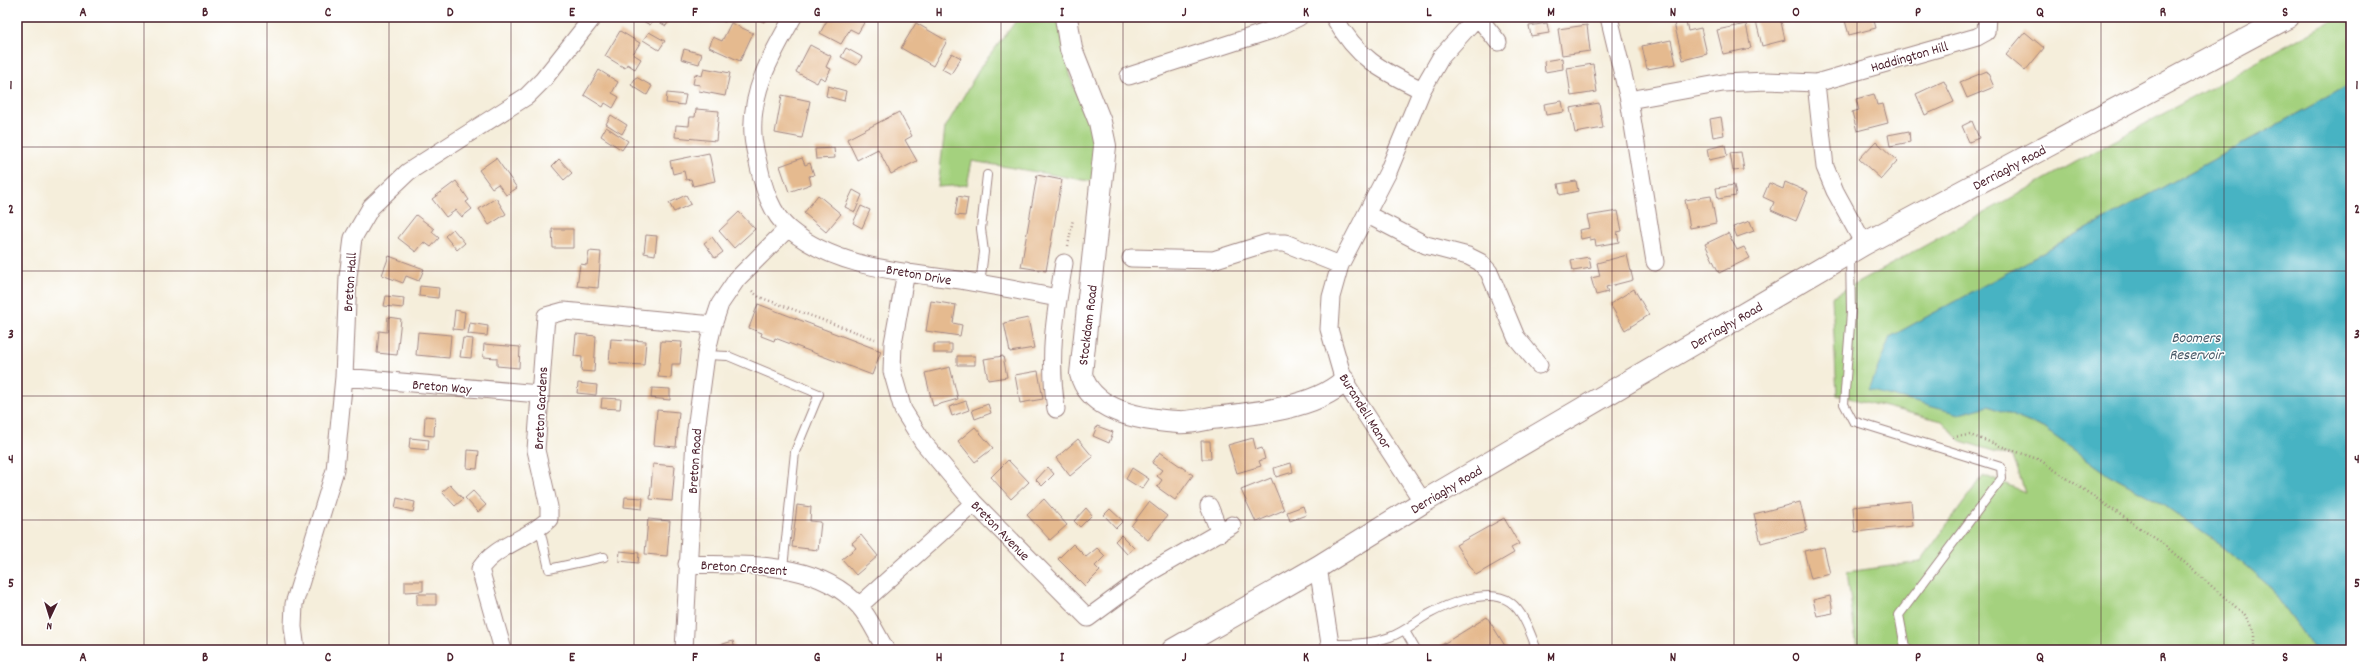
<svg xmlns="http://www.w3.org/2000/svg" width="2368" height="667" viewBox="0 0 2368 667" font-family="Dekko,sans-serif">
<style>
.green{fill:#a4d17e;stroke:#777854}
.water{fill:#46b3c3;stroke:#486977}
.building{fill:#e5ba8f}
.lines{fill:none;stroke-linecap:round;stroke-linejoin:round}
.lane-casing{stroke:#a08683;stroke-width:10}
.street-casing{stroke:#a08683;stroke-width:19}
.secondary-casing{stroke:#a08683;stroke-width:24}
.primary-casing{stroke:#a08683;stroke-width:24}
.path{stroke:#a08683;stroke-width:2.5;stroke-dasharray:1 3;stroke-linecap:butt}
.lane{stroke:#fff;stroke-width:8}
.street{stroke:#fff;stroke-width:17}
.secondary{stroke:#fff;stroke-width:22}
.primary{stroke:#fff;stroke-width:22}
.grid{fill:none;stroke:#4a1f2b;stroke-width:1;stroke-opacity:0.55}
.labels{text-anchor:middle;stroke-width:3;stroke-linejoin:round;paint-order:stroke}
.street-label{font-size:14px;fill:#4a1f2b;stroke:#fff}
.water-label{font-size:15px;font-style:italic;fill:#485a68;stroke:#fff}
.neatline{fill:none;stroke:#4a1f2b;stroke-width:1.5}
.grid-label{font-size:13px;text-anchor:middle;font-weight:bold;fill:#4a1f2b}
</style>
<rect width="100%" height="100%" fill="#fff"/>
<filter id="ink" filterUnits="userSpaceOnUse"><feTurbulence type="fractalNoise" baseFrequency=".025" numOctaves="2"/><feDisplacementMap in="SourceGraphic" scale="8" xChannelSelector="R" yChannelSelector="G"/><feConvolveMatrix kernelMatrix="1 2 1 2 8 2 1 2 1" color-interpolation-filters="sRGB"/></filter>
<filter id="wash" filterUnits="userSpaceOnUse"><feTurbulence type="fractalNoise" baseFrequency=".012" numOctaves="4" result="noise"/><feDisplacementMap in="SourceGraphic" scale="16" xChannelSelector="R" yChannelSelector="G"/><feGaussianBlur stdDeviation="0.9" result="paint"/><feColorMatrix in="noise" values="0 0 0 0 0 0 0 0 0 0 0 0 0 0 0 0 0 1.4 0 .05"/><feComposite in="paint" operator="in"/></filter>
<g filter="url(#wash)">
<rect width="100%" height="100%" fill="#f5eedb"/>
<path class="green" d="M1019 17H1062V39L1072 82 1094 133 1095 182 972 161 967 185 938 187 945 128 980 68Z
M2338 17H2351V84L1890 337 1959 413 1989 406 2043 428 2108 474 2161 503 2222 546 2267 584 2315 650H1857L1847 572 1920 562 1984 475 2025 492 2013 457 1961 441 1942 421 1837 395 1832 297Z"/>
<path class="water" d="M2351 84V650H2315L2267 584 2222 546 2161 503 2108 474 2043 428 1989 406 1959 414 1869 390 1890 337Z"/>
<g id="blocks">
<path class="building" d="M636 17H671L666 26 654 19 650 25Z
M713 17H727L725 22Z
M753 17H766L764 22Z
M829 17H857L865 21 858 33 850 29 841 44 820 33Z
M1755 17H1780L1785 40 1762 46Z
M1844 17H1873L1876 28 1849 35Z
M1686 21 1688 31 1701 28 1707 54 1683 60 1674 23Z
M731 23 753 33 740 61 709 47 713 37 722 41Z
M916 23 947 41 933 66 901 48Z
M1547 23 1549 33 1531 36 1529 26Z
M1746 24 1751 48 1723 54 1717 30Z
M1587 25 1590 51 1562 55 1558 29Z
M620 31 640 43 633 54 641 59 635 69 627 64 625 68 605 56Z
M649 32 665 41 659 50 643 40Z
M2025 32 2044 48 2025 71 2006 55Z
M1671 40 1676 64 1647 69 1642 46Z
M810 45 831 56 826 67 831 69 825 80 820 77 817 83 796 72Z
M846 48 862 57 857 65 841 57Z
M684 49 702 54 699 64 681 59Z
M952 53 961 58 951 74 942 69Z
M1562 58 1563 69 1545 72 1544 61Z
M1593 64 1597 92 1571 96 1567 68Z
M704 68 730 73 725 96 699 91 700 85 693 84 695 74 702 76Z
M599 70 618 82 612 93 619 97 613 108 605 103 603 107 584 95Z
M1987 71 1994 87 1967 98 1960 82Z
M636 77 652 86 647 95 631 85Z
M1944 81 1954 102 1925 115 1916 94Z
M828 86 846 91 844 101 826 96Z
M667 93 686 95 684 105 666 103Z
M1874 94 1877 105 1883 104 1888 123 1857 131 1852 112 1859 110 1856 99Z
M782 95 810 101 802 138 775 133Z
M1562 101 1564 112 1546 115 1544 104Z
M1599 103 1603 128 1575 133 1570 108Z
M696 109 719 111 716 141 675 137 676 125 689 126 690 117H695Z
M899 112 912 136 905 140 917 161 891 174 878 149 857 160 847 139Z
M611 115 627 125 622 134 606 124Z
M1721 117 1724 135 1713 137 1710 119Z
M1972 121 1979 138 1969 142 1962 126Z
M606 127 628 141 622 150 601 136Z
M1909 131 1910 142 1890 146 1888 135Z
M1876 141 1897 161 1881 179 1859 159Z
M1725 145 1727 156 1709 160 1707 149Z
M834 148 835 158 816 159 815 149Z
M1741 152 1744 170 1733 171 1730 153Z
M709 153 715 181 693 186 691 179 686 180 684 171 673 174 670 161Z
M496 158 517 188 506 195 498 184 492 188 479 170Z
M802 158 805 165 810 163 814 175 809 176 811 184 789 192 780 166Z
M559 159 572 173 564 180 552 166Z
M1037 175 1062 180 1046 271 1021 267Z
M456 181 469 200 466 202 472 209 462 217 456 210 446 217 432 199Z
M1576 181 1578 191 1560 195 1558 184Z
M1785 182 1808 192 1796 221 1771 210 1774 202 1763 197 1769 183 1783 189Z
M1734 185 1736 196 1718 199 1716 188Z
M853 190 862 195 855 212 845 207Z
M686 195 691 204 674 212 669 203Z
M818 195 841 214 826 232 804 213Z
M958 196 968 198 965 216 955 215Z
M1711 196 1716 223 1690 228 1685 200Z
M496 198 506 214 489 225 479 209Z
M861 206 870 210 862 228 853 223Z
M1618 211 1622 231 1617 232 1619 242 1596 246 1595 239 1590 240V237L1581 239 1579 230 1590 228 1587 216Z
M739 212 755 229 734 248 719 231Z
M416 215 434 229 432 232 439 238 431 247 424 242 416 252 398 238Z
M1750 221 1754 231 1737 237 1733 227Z
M453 229 465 243 457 250 445 236Z
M552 229H573V248H553Z
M1728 233 1737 250 1744 247 1750 258 1719 273 1705 244Z
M646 235 657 236 655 255 644 253Z
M712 237 723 252 715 258 704 243Z
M589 251 601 252 598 288 577 286 580 264 587 265Z
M1627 255 1633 280 1606 287 1608 292 1596 295 1591 278 1600 276 1597 263Z
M389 256 424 269 419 281 406 276 403 283 382 275Z
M1589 257 1591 268 1573 271 1571 260Z
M420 286 439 288 438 298 419 296Z
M1634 289 1649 315 1625 330 1610 304Z
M386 296 404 298 403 308 384 306Z
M931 301 956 305 953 323 962 325 960 336 926 331Z
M758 304 881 351 872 375 775 338 774 341 761 336 762 333 749 328Z
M455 310 465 312 463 330 453 329Z
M388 317 401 319 397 355 377 353 379 331 387 332Z
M1028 318 1034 348 1010 352 1004 323Z
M470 323 488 326 487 336 468 334Z
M418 332 451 335 449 358 416 355Z
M576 334 596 336 594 372 581 371 582 357 574 356Z
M463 338 473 339 471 358 460 357Z
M611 339 646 341 644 365 609 363Z
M661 341 682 342 680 364H672L671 378 658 377Z
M484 344 520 347 519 368 497 366V358L483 357Z
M934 344H952V353H934Z
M957 356H975V365H957Z
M1003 356 1007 377 988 380 984 359Z
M950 367 958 399 933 406 925 373Z
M1038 371 1043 399 1020 403 1015 375Z
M578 383 597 385 596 395 577 393Z
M652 388 670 389V400L651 398Z
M602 398 621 399 620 409 601 408Z
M966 401 969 410 952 416 949 407Z
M988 404 991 413 975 419 972 410Z
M657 410 679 412 676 447 654 445Z
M425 416 435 417 434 436 424 435Z
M1097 426 1113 432 1109 443 1093 436Z
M975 427 993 448 975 462 958 441Z
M410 438 429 440 428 450 409 448Z
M1253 438 1256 450 1262 448 1265 459 1259 461 1261 466 1237 473 1228 445Z
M1078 439 1093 457 1070 476 1056 458Z
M1201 441H1210L1211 459H1202Z
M468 450 479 451 477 469 467 468Z
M1160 452 1193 475 1175 500 1157 487 1162 480 1157 476 1162 470 1152 463Z
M1008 460 1029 482 1011 499 991 477Z
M1291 463 1293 472 1276 477 1274 468Z
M653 464 675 466 672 501 650 499Z
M1048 467 1054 474 1042 486 1036 480Z
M1132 468 1149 479 1142 489 1126 479Z
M1271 478 1284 510 1256 522 1241 490Z
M450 485 463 499 455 506 442 492Z
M473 491 486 505 478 512 465 498Z
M625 497 643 498 642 509 624 507Z
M397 498 415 502 413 512 395 508Z
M1044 499 1067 525 1050 540 1027 515Z
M1911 501 1913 526 1855 532 1853 507Z
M1149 502 1167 516 1148 540 1131 526Z
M1800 502 1807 531 1761 543 1754 514Z
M797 505 811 507 810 521 821 522 818 550 792 547Z
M1303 506 1306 515 1290 521 1287 512Z
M1086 508 1092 515 1080 527 1074 521Z
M1110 509 1123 521 1116 528 1104 515Z
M1504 518 1519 544 1511 548 1514 553 1476 575 1456 545Z
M648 519 670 521 667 556 645 554Z
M861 535 878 556 856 575 842 559 856 548 852 543Z
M1121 535 1134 548 1127 554 1115 541Z
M1073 544 1086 557 1097 548 1105 556 1095 566 1100 571 1085 586 1058 559Z
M1824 547 1830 574 1811 579 1804 551Z
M620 551 639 553 638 563 619 561Z
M405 581H423V591L405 592Z
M417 594H436V605H417Z
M1830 596 1833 613 1817 616 1813 600Z
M1487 617 1507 649 1443 650 1440 646Z
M733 641 735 650H711L710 648Z"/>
</g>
</g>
<g filter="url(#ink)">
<use href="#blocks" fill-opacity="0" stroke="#a08683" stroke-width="1"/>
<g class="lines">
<g class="lane-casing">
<path id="lane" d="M1850 255 1851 312 1844 404 1853 421 2001 467 2002 478 1899 615 1905 647 1909 650
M980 284 984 252 981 229 987 175
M706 355 728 356 819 394 795 452 783 568
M540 529 549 569 604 557
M1405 631 1416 650
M1330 644C1350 644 1371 644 1390 637 1404 632 1414 623 1427 615 1447 604 1489 587 1510 602 1524 612 1531 635 1537 650"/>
</g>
<g class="street-casing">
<path id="street" d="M793 17C772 54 750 91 753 135 753 145 757 157 759 167 764 189 771 213 789 229 837 269 906 272 966 281 996 286 1027 292 1058 298
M1334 17C1357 58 1380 70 1422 90
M1478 17 1498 42
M1609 17 1629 100 1655 262
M1129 76 1272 30 1299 17
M1629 100 1723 83 1767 81 1816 83
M1368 215 1426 245 1468 256 1480 262 1489 272 1516 337 1539 365
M1864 244 1835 191 1825 167 1816 83 1977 37 1986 32 1987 17
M1131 258 1213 260 1267 243H1285L1340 265
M906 272 893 343 892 371 903 410 923 442 974 503 1088 618 1152 571 1232 525
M344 377 539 394
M1056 409C1048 356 1055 315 1064 263
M1423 502 1344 381 1329 329 1331 297 1340 265 1388 172 1422 90 1441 57 1477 17
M1209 506 1220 533
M687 564C745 566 816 559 859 606 870 618 877 636 886 650
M1318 567 1331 650
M859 606 974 503
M296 650 293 627 294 604 335 470 344 377 348 277 353 238 371 207 408 172 527 96 543 80 593 17
M503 650 480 569C496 545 529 539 549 519V507L536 450 546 316 564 311 713 325
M684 650 695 437 706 355 713 325 720 304 737 279 788 228"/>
</g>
<g class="secondary-casing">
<path id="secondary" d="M1066 17 1071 49 1100 122 1105 146 1081 374C1091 412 1144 420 1178 422 1188 423 1200 420 1211 418 1251 414 1314 409 1344 381"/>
</g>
<g class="primary-casing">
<path id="primary" d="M1173 650 1318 567 1423 502 1864 244 2288 17"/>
</g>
<path class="path" d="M1068 246 1073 219
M752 291 759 297 875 339
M1953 437 1970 435 2040 460 2162 543 2245 615 2254 632V650"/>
<use href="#lane" class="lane"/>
<use href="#street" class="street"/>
<use href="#secondary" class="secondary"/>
<use href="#primary" class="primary"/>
</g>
</g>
<path class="grid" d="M144 17V650M267 17V650M389 17V650M511 17V650M634 17V650M756 17V650M878 17V650M1001 17V650M1123 17V650M1245 17V650M1367 17V650M1490 17V650M1612 17V650M1734 17V650M1857 17V650M1979 17V650M2101 17V650M2224 17V650M17 147H2351M17 271H2351M17 396H2351M17 520H2351"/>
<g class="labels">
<g class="street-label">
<text transform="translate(1909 56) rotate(-16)" y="5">Haddington Hill</text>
<text transform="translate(2009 167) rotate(-28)" y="5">Derriaghy Road</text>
<text transform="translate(919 274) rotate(10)" y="5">Breton Drive</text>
<text transform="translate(349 282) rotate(-86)" y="5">Breton Hall</text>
<text transform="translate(1087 325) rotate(-83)" y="5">Stockdam Road</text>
<text transform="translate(1726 325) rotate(-30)" y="5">Derriaghy Road</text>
<text transform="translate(442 386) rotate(5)" y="5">Breton Way</text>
<text transform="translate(540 408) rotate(-87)" y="5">Breton Gardens</text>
<text transform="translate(1366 411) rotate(58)" y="5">Burandell Manor</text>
<text transform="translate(694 461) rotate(-86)" y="5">Breton Road</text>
<text transform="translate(1446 489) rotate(-31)" y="5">Derriaghy Road</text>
<text transform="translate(1001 530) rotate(46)" y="5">Breton Avenue</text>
<text transform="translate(744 567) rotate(4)" y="5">Breton Crescent</text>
</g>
<g class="water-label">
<text x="2196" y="342">Boomers<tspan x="2196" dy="17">Reservoir</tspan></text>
</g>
</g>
<rect width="2368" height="667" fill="none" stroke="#fff" stroke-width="44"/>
<g transform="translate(50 617) rotate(184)" stroke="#ffffff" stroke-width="3" paint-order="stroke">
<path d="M0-3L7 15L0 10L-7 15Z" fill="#4a1f2b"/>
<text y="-6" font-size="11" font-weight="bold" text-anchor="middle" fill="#4a1f2b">N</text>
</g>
<rect x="22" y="22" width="2324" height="623" class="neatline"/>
<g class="grid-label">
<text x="83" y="16">A</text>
<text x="205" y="16">B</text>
<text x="328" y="16">C</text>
<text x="450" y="16">D</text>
<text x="572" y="16">E</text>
<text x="695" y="16">F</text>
<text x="817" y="16">G</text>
<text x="939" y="16">H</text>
<text x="1062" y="16">I</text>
<text x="1184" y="16">J</text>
<text x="1306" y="16">K</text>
<text x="1429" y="16">L</text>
<text x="1551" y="16">M</text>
<text x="1673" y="16">N</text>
<text x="1796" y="16">O</text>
<text x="1918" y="16">P</text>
<text x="2040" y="16">Q</text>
<text x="2163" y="16">R</text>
<text x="2285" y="16">S</text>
<text x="11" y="89">1</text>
<text x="2357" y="89">1</text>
<text x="11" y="213">2</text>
<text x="2357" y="213">2</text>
<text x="11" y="338">3</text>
<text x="2357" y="338">3</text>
<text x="11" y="463">4</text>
<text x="2357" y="463">4</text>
<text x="11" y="587">5</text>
<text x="2357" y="587">5</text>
<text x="83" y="661">A</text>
<text x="205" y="661">B</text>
<text x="328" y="661">C</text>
<text x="450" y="661">D</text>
<text x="572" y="661">E</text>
<text x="695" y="661">F</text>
<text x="817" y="661">G</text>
<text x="939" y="661">H</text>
<text x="1062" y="661">I</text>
<text x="1184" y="661">J</text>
<text x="1306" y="661">K</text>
<text x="1429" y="661">L</text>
<text x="1551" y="661">M</text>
<text x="1673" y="661">N</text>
<text x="1796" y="661">O</text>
<text x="1918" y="661">P</text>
<text x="2040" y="661">Q</text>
<text x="2163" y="661">R</text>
<text x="2285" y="661">S</text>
</g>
</svg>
